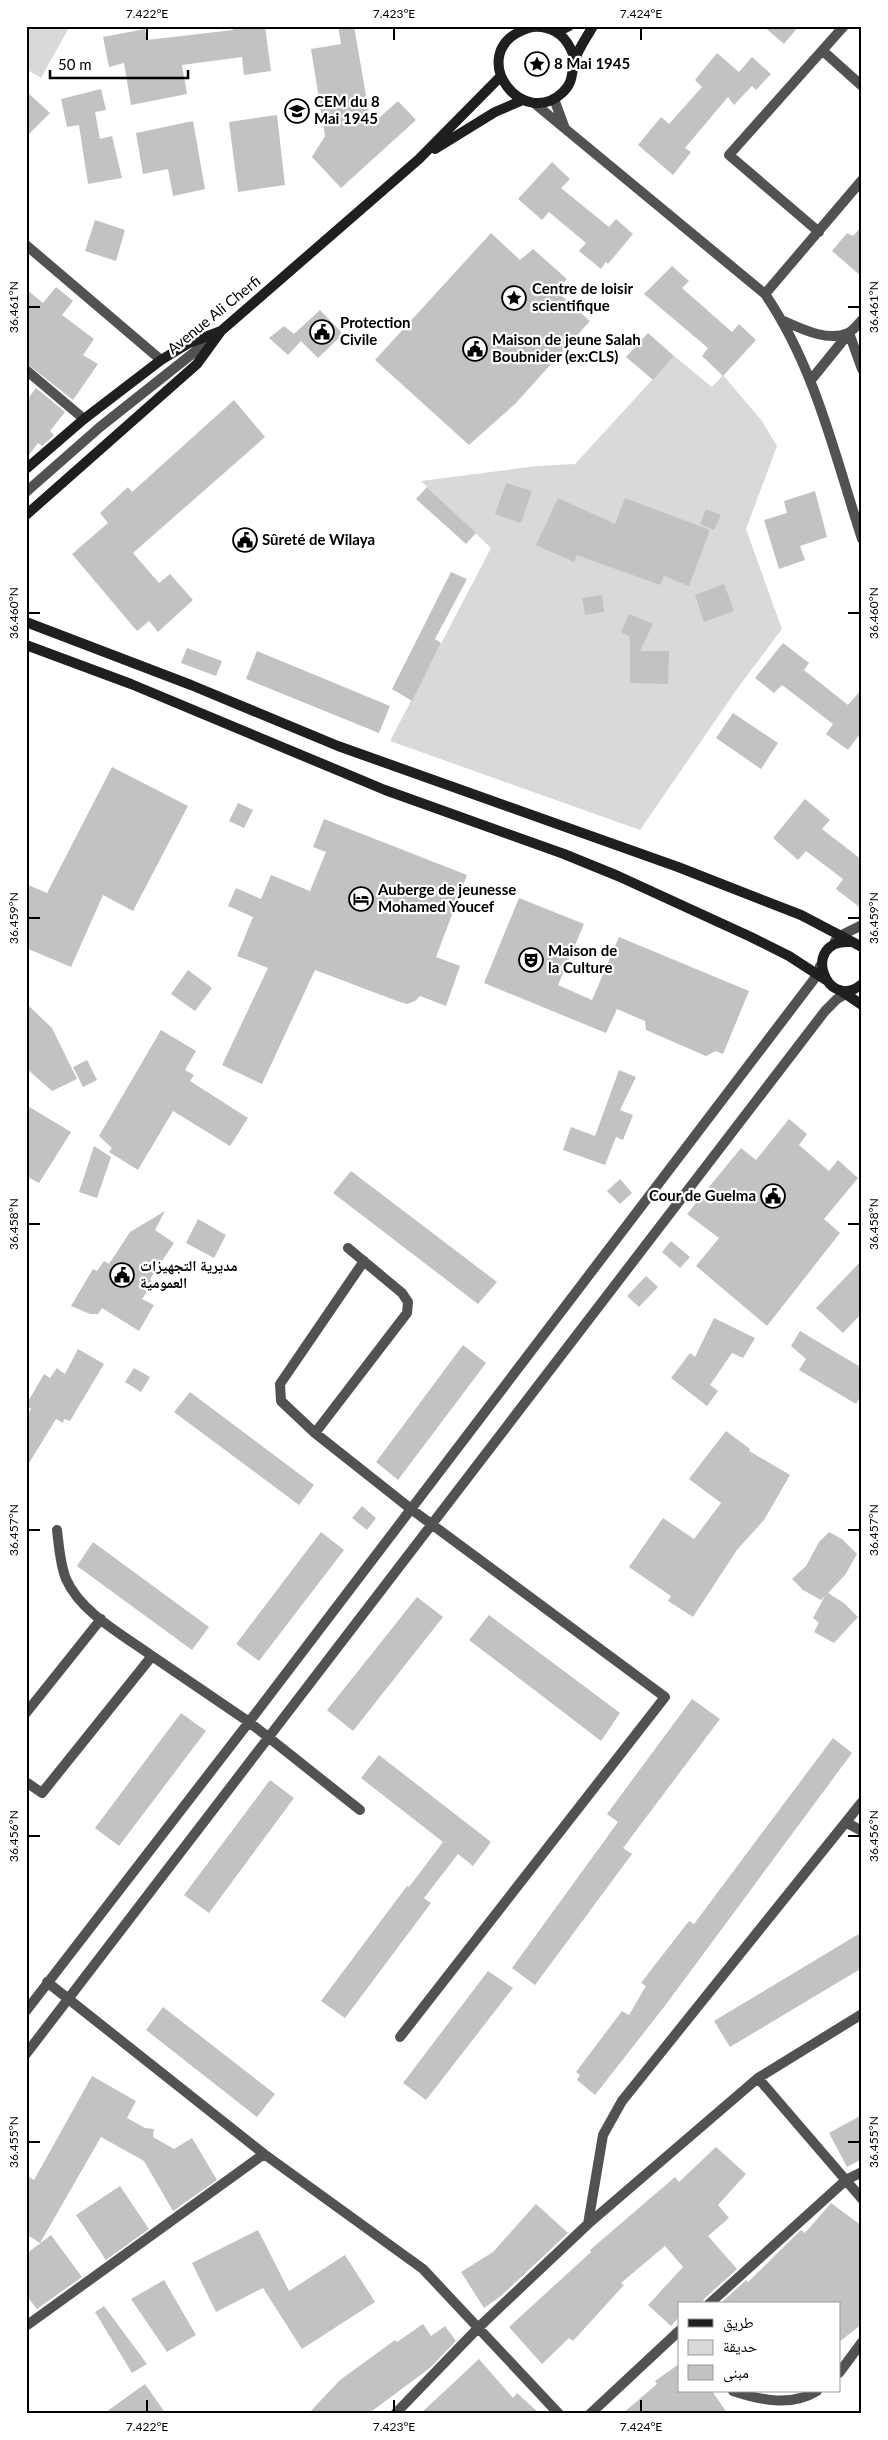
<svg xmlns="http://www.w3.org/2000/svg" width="888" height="2440" viewBox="0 0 888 2440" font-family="Lato,'Noto Naskh Arabic',sans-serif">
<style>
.green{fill:#d9d9d9}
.building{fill:#c2c2c2}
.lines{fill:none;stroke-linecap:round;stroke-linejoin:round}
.street{stroke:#525252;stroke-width:10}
.secondary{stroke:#1f1f1f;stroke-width:10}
.ticks{fill:none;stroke:#000;stroke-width:2}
.labels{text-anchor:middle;stroke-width:4.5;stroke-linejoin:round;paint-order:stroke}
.poi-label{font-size:15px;font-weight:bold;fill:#000;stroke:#fff;text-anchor:start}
.street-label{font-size:15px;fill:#000;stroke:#fff}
.neatline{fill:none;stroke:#000;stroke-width:2}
.ticks-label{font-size:12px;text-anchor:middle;fill:#000}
</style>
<rect width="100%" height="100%" fill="#fff"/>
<path class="green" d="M26 26H70L41 78 26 69Z
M674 356 712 387 723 375 762 421 777 446 746 529 782 629 737 689 640 830 390 741 491 548 421 481 537 466 575 464Z"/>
<path class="building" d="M233 26H265L271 71 244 75 242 57 182 65 187 94 131 105 124 63 109 67 103 37 145 29 147 40 233 30Z
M338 26H354L371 125 398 101 416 120 341 188 312 157 325 136 311 49 341 44Z
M763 26H799L784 44Z
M717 53 739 72 752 57 771 74 756 90 752 86 734 105 728 97 685 148 691 152 673 175 638 145 661 117 669 124 702 87 695 80Z
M101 89 106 110 95 112 100 139 112 136 122 178 88 184 79 125 67 127 61 99Z
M26 91 50 113 26 137Z
M277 115 285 185 238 192 229 122Z
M193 121 205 189 173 196 168 169 143 174 136 133Z
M552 162 570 179 561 188 609 227 616 219 633 234 608 264 606 262 601 269 579 251 586 243 549 212 542 220 518 199Z
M95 220 125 230 116 261 85 251Z
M862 226V277L832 251 847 233 853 236Z
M491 233 520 260 533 249 567 279 556 291 590 321 515 404 469 445 375 360Z
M672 266 689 281 682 288 732 332 739 324 756 340 723 376 702 356 708 348 644 294Z
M56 287 73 301 62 315 94 339 83 355 98 364 73 400 26 363V289L43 303Z
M320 310 343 334 318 358 301 341 288 355 269 338 284 326 294 334Z
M648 333 674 356 653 380 626 357Z
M36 388 65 412 50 431 54 435 52 437 42 446 38 443 26 459V401Z
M234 400 265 437 133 553 159 583 170 574 193 600 158 632 149 621 137 631 72 554 108 523 100 513 128 487 132 492Z
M506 483 532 491 521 523 495 514Z
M427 487 476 533 466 544 416 499Z
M815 491 827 537 800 546 805 560 779 569 764 520 787 513 784 501Z
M558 498 615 524 625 498 710 530 689 586 664 576 660 585 577 555 574 562 536 545Z
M706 509 721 515 714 530 700 524Z
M451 572 467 579 435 639 441 643 412 701 392 689Z
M724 584 734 611 704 622 695 595Z
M602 595 604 612 585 615 582 598Z
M629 614 653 624 640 651H669L668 684 630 683V637L621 632Z
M783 643 809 663 804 670 848 705 862 689V731L848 750 826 734 833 724 782 685 774 693 755 678Z
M187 648 222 661 216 676 181 663Z
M257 651 390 706 379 733 246 679Z
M733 713 778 743 761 769 716 738Z
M112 767 188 806 133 911 103 895 71 967 26 948V884L47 893Z
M805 799 830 820 822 829 862 860V909L836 889 843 879 806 851 798 860 773 838Z
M238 803 253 810 244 828 229 821Z
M324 819 467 875 436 957 460 966 446 1006 420 996 415 1001 407 1004 397 1001 315 970 262 1084 222 1065 268 968 237 956 253 917 228 906 236 888 261 899 271 875 310 891 326 852 313 847Z
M519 898 584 924 558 985 592 1000 619 937 749 991 723 1054 716 1051 706 1056 646 1030 645 1021 617 1009 606 1033 484 983Z
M188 970 212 988 195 1011 171 994Z
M26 1003 52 1028 77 1079 52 1091 26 1068Z
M161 1030 196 1051 185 1070 194 1075 190 1081 248 1118 230 1146 173 1111 138 1170 109 1152 112 1148 99 1136Z
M87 1060 97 1080 83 1087 73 1067Z
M619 1070 636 1077 620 1110 633 1115 623 1140 616 1137 605 1165 563 1150 571 1127 595 1136Z
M26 1105 71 1132 39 1183 26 1176Z
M789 1119 807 1134 799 1145 829 1171 838 1160 858 1178 824 1219 840 1233 767 1326 696 1266 719 1238 687 1214 741 1148 756 1160Z
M94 1146 111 1157 97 1198 79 1192Z
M351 1171 497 1282 478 1304 333 1193Z
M620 1179 632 1193 620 1204 607 1191Z
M165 1211 155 1230 174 1243 150 1279 153 1283 142 1299 154 1305 139 1331 102 1308 98 1314H90L71 1306 93 1269 97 1271 104 1261 109 1264 130 1232Z
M198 1219 226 1235 214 1258 186 1243Z
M671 1241 690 1257 680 1268 662 1252Z
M862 1260V1313L843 1333 816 1308Z
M646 1276 658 1287 639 1307 627 1296Z
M714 1318 755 1338 743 1358 732 1353 710 1385 718 1391 707 1406 671 1378 690 1353 695 1357Z
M800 1331 862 1368V1393L856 1404 799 1370 806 1359 791 1346Z
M463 1345 486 1363 398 1480 376 1462Z
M78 1349 104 1364 70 1421 64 1419 63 1423 56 1419 26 1468V1418L31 1409 26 1405 44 1374 50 1378 57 1368 65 1374Z
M134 1368 150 1377 141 1392 125 1382Z
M190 1392 314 1485 299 1505 174 1412Z
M726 1431 750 1449 749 1451 790 1475 764 1520 737 1550 693 1617 668 1601 671 1596 629 1567 663 1518 694 1539 721 1503 689 1479Z
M362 1506 376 1518 367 1530 352 1518Z
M321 1532 344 1550 259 1661 236 1644Z
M829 1532 842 1539 857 1554 845 1575 828 1593 844 1603 858 1617 834 1643 814 1632 819 1623 813 1618 825 1596 821 1600 803 1590 792 1579 806 1566 819 1542Z
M93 1542 209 1627 192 1650 77 1566Z
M417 1597 443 1617 353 1731 327 1710Z
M489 1615 620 1713 601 1741 469 1640Z
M692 1699 720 1719 623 1848 632 1854 535 1985 512 1968 618 1822 607 1814Z
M181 1713 206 1731 119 1846 95 1828Z
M833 1738 852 1753 664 2007 595 2095 577 2080 580 2075 576 2072 622 2011 629 2015 646 1986 641 1983 689 1921 694 1924Z
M379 1755 491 1842 473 1866 458 1854 424 1898 431 1903 345 2018 321 2001 407 1886 409 1887 443 1842 361 1778Z
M270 1780 294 1798 209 1913 184 1895Z
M862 1932V1968L730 2047 714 2021Z
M488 1971 513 1988 426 2100 403 2083Z
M163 2007 275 2094 257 2117 146 2030Z
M92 2076 136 2101 127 2118 145 2128 154 2129 153 2137 174 2149 192 2138 217 2180 173 2211 144 2161 101 2137 40 2243 26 2234V2175L34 2180Z
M862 2115V2159L847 2167 829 2133Z
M716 2147 746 2174 718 2205 729 2218 708 2236 737 2269 704 2299 702 2304H679V2317L671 2326 648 2305 683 2267 665 2246 621 2283 624 2285 573 2341 569 2338 542 2364 509 2327 591 2252 590 2250 675 2177 679 2182Z
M120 2186 149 2229 106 2260 76 2215Z
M831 2203 862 2226V2324L839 2342V2304H720L746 2280 748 2282 801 2230 805 2233Z
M536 2204 568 2233 501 2296 484 2308 461 2272 493 2252Z
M258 2230 289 2291 345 2255 375 2302 302 2349 263 2288 216 2312 192 2263Z
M51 2235 82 2277 37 2309 26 2295V2254Z
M164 2280 196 2335 167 2352 131 2299Z
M104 2306 147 2364 132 2373 95 2312Z
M423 2324 431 2336 445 2326 456 2341 430 2368 368 2414H308L340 2380 395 2340 397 2342Z
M479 2359 513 2398 517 2393 540 2414H420Z
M679 2364V2391H712L728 2414H622L657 2384 655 2381Z
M145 2384 166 2414H103Z"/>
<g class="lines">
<path class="street" d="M823 51 862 86
M554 99 564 126
M534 103 765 294C815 367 835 456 862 539
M819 232 729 155 844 26
M26 245 161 360
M765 294 862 180
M784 321C802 329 828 342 848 333 853 331 858 324 862 320
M26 370 84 419
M811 380 849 333 862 369
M26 492 100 427 216 335
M835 941 840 936 862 925
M364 1261 280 1384 281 1401 315 1433 411 1509 665 1697 400 2037
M315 1433 407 1313 408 1302 402 1293 348 1248
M57 1530C59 1546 60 1564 66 1579 81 1613 123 1635 152 1656
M26 1713 101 1619
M26 1782 42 1793 152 1656 249 1722 360 1810
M847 1823 862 1831
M47 1982 264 2154 423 2269 559 2414
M26 2011 249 1722 818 974 820 966
M26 2054 825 1011 837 999 853 990
M758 2078 862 2199
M588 2224 603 2135 622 2101 862 1802
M709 2304 846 2180 862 2172
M26 2326 264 2154
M839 2373 862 2342
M733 2391C760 2400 791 2407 817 2391
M395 2414 479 2327 588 2224 758 2078 862 2014
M590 2414 679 2331"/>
<path class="secondary" d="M557 32 569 26
M575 61C571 45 563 32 546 28 536 25 525 28 517 33 470 60 523 130 563 92 574 82 571 72 575 60 578 49 587 37 593 26
M435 149 495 112 523 100
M26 469 84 419 161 360 189 343 221 331
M26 515 197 364 221 331 419 159 501 76
M26 622 191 685 338 746 678 867 801 915 862 947
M26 645 131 684 385 790 564 854 618 876 751 937 789 956 826 980
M850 942C800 939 826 1014 862 984
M840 990 862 1005"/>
</g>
<path class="ticks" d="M147 28V40M394 28V40M641 28V40M28 307H40M848 307H860M28 613H40M848 613H860M28 918H40M848 918H860M28 1224H40M848 1224H860M28 1530H40M848 1530H860M28 1836H40M848 1836H860M28 2142H40M848 2142H860M147 2400V2412M394 2400V2412M641 2400V2412"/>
<defs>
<g id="sight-ring" transform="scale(1.25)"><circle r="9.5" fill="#fff" stroke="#000" stroke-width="1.5"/><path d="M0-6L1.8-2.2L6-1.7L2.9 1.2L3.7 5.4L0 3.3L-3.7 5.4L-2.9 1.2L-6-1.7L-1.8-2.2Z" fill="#000"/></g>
<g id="school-ring" transform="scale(1.25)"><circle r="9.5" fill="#fff" stroke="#000" stroke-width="1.5"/><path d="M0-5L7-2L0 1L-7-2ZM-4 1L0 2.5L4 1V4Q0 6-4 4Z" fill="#000"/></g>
<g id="civic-ring" transform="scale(1.25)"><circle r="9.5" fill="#fff" stroke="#000" stroke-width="1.5"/><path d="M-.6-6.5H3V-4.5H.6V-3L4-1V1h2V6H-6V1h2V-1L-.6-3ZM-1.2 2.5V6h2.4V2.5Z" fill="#000"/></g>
<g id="hotel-ring" transform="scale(1.25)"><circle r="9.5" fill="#fff" stroke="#000" stroke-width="1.5"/><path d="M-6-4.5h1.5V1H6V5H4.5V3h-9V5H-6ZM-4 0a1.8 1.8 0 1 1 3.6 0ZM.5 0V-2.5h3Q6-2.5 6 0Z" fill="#000"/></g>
<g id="theatre-ring" transform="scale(1.25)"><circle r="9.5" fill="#fff" stroke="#000" stroke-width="1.5"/><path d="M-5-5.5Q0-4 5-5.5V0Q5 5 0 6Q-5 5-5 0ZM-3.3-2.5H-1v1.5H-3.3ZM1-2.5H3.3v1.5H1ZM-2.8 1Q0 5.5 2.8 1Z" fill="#000"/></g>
</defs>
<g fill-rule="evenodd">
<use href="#sight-ring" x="537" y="64"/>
<use href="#school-ring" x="297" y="111"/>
<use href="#sight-ring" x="514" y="298"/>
<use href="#civic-ring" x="322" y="332"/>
<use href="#civic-ring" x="475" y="349"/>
<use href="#civic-ring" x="245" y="540"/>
<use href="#hotel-ring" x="361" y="899"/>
<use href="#theatre-ring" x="531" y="960"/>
<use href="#civic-ring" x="773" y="1196"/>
<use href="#civic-ring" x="122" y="1275"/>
</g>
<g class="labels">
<g class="poi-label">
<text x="554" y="69">8 Mai 1945</text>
<text x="314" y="107">CEM du 8<tspan x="314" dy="17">Mai 1945</tspan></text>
<text x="532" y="294">Centre de loisir<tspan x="532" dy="17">scientifique</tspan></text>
<text x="340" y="328">Protection<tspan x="340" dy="17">Civile</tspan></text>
<text x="492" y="345">Maison de jeune Salah<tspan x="492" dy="17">Boubnider (ex:CLS)</tspan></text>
<text x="262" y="545">Sûreté de Wilaya</text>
<text x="378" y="895">Auberge de jeunesse<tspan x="378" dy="17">Mohamed Youcef</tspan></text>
<text x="548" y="956">Maison de<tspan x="548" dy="17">la Culture</tspan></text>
<text x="756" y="1201" text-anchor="end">Cour de Guelma</text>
<text x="140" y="1271">مديرية التجهيزات<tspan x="140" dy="17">العمومية</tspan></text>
</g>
<g class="street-label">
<text transform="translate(214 315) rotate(-39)" y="5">Avenue Ali Cherfi</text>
</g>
</g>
<rect width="888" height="2440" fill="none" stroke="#ffffff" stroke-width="55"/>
<rect x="678" y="2302" width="162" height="90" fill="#ffffff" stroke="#999999"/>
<rect x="688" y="2319" width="25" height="8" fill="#1f1f1f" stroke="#999999"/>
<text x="723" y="2328" font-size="15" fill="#000000">طريق</text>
<rect x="688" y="2340" width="25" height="15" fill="#d9d9d9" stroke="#999999"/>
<text x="723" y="2352" font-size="15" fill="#000000">حديقة</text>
<rect x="688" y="2365" width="25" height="15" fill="#c2c2c2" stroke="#999999"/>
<text x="723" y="2378" font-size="15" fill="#000000">مبنى</text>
<path d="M50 70v8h138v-8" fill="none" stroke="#000000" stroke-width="2.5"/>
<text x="58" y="70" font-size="15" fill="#000000" stroke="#ffffff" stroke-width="4" paint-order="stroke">50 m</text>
<rect x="28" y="28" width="832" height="2384" class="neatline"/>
<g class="ticks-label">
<text x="147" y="18">7.422°E</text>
<text x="394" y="18">7.423°E</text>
<text x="641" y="18">7.424°E</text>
<text transform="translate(14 307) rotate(-90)" y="4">36.461°N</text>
<text transform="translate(874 307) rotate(-90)" y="4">36.461°N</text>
<text transform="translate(14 613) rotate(-90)" y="4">36.460°N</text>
<text transform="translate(874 613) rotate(-90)" y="4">36.460°N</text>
<text transform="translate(14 918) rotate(-90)" y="4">36.459°N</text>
<text transform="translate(874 918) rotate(-90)" y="4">36.459°N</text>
<text transform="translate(14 1224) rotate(-90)" y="4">36.458°N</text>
<text transform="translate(874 1224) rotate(-90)" y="4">36.458°N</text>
<text transform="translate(14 1530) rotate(-90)" y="4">36.457°N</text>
<text transform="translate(874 1530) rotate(-90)" y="4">36.457°N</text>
<text transform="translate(14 1836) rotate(-90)" y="4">36.456°N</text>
<text transform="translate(874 1836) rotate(-90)" y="4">36.456°N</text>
<text transform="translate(14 2142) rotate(-90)" y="4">36.455°N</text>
<text transform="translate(874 2142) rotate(-90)" y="4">36.455°N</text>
<text x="147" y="2431">7.422°E</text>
<text x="394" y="2431">7.423°E</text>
<text x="641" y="2431">7.424°E</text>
</g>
</svg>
